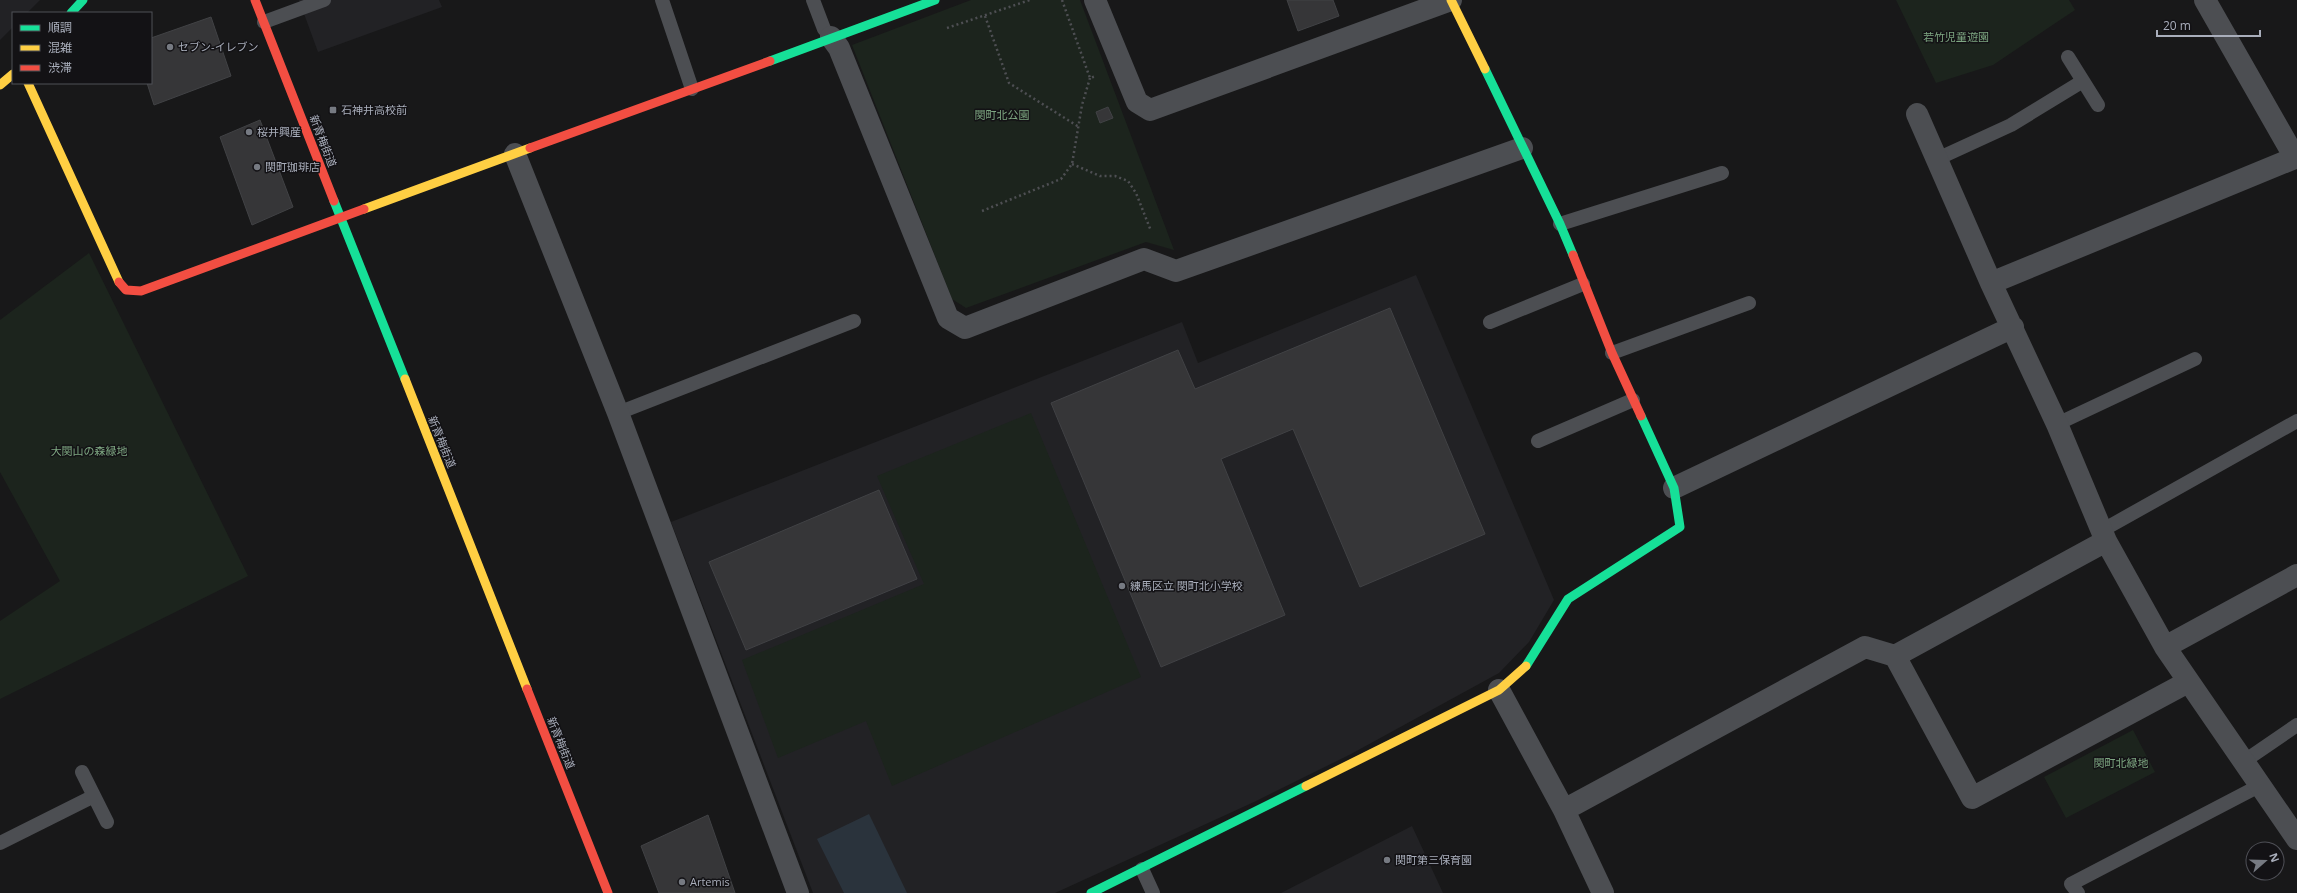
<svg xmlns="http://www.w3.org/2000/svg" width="2297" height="893" viewBox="0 0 2297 893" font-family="'Open Sans','Noto Sans JP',sans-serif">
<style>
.built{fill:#222225}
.green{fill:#1c241d}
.water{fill:#2a333c}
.building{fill:#363638;stroke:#414245}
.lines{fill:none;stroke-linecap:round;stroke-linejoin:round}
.path{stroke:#4e4f53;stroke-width:2.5;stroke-dasharray:2 3;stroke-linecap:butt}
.lane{stroke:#4c4e52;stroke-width:14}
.street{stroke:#4c4e52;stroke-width:22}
.fast{stroke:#16e098;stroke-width:9}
.slow{stroke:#ffcf43;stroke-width:9}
.jam{stroke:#f24e42;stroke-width:9}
.poi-dot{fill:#767a82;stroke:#131215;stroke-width:1.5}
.labels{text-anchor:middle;stroke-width:3;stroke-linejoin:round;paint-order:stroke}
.park-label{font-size:11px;fill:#7ea782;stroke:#131215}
.poi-label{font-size:11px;fill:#a9aebb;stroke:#131215;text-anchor:start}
.street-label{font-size:11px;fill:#a9aebb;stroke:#131215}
</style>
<rect width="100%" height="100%" fill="#181819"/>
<path class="built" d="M0 0H40L27 13H13V27L0 40Z
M299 0H439L442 7 318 52Z
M1416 275 1554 600 1529 642 1499 673 1351 754 1254 802 1055 893H813L671 522 1182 322 1198 363Z
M1412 826 1443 893H1281Z"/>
<path class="green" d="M971 0H1080L1174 250 1146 242 966 308 952 299 852 45Z
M1896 0H2069L2075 10 1993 65 1936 83Z
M89 253 248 576 0 699V621L60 581 0 472V320Z
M1031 413 1141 677 892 786 866 721 778 758 742 660 924 584 877 476Z
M2133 730 2155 772 2066 818 2044 777Z"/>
<path class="water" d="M869 814 907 893H844L817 839Z"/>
<path class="building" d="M1287 0H1333L1339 16 1298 31Z
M211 17 231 76 154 105 147 83H151V38Z
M1108 107 1113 118 1100 123 1096 112Z
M260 120 293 207 252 225 220 137Z
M1390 308 1485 534 1360 587 1293 429 1221 459 1285 615 1161 667 1051 403 1178 350 1195 389Z
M879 490 917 579 746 650 709 562Z
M708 815 735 893H659L641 846Z"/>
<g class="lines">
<path class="path" d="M1062 0 1090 78 1096 76
M985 16 1009 83 1079 127
M947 28 1030 0
M1072 164 1100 176H1115L1128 181 1136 193 1151 231
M982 211 1061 179 1072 164 1082 105 1090 78"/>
<path class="lane" d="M662 0 692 89
M813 0 824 29 831 37
M264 22 324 0
M2068 57 2098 105
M1937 159 2011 125 2083 81
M1560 224 1722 173
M1490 322 1583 284
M1612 353 1749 303
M618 413 854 321
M2057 424 2195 359
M1538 441 1633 400
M2101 531 2297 421
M2243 762 2297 725
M82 772 107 822
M0 843 94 796
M1142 869 1153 893
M2078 893 2071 884 2259 786"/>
<path class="street" d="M1095 0 1137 102 1150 110 1451 0
M2205 0 2294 156
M831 37 839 48 948 318 965 328 1144 259 1176 271 1522 148
M1917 114 1991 283 2057 424 2106 541 2165 647 2297 839
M515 154 618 413 798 893
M1991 283 2297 157
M1674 488 2013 327
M2106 541 1895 656 1972 798 2188 682
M2165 647 2297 575
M1499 690 1564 810 1603 893
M1564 810 1865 647 1895 656"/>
<path class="fast" d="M71 13 83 0
M770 61 935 0
M1485 69 1560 224 1573 255
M334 201 405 379
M1526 666 1568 599 1680 527 1674 488 1641 416
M1091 893 1306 786"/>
<path class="slow" d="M1451 0 1485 69
M28 83 119 282
M0 85 13 74
M364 209 530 148
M405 379 527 689
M1306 786 1499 690 1526 666"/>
<path class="jam" d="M255 0 334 201
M530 148 770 61
M1573 255 1612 353 1641 416
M119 282 126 290 141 291 364 209
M527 689 608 893"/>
</g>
<g class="poi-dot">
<circle cx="170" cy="47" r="4"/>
<rect x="329" y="106" width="8" height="8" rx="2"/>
<circle cx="249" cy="132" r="4"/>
<circle cx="257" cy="167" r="4"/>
<circle cx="1122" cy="586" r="4"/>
<circle cx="1387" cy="860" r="4"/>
<circle cx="682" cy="882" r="4"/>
</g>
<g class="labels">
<g class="park-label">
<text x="1956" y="41">若竹児童遊園</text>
<text x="1002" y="119">関町北公園</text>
<text x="89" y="455">大関山の森緑地</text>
<text x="2121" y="767">関町北緑地</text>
</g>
<g class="poi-label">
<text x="178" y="51">セブン-イレブン</text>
<text x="341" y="114">石神井高校前</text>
<text x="257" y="136">桜井興産</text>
<text x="265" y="171">関町珈琲店</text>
<text x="1130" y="590">練馬区立 関町北小学校</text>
<text x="1395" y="864">関町第三保育園</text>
<text x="690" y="886">Artemis</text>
</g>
<g class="street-label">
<text transform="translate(323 141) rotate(69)" y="4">新青梅街道</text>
<text transform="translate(442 442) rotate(68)" y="4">新青梅街道</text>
<text transform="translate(561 743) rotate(68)" y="4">新青梅街道</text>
</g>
</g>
<rect x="12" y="12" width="140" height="72" fill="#131215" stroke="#4f5057"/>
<rect x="20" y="25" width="20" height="6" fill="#16e098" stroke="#4f5057"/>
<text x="48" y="32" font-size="12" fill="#a9aebb">順調</text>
<rect x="20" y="45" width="20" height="6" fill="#ffcf43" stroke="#4f5057"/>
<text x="48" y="52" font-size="12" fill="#a9aebb">混雑</text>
<rect x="20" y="65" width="20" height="6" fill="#f24e42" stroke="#4f5057"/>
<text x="48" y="72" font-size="12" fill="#a9aebb">渋滞</text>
<g transform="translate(2265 861) rotate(70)"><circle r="19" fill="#131215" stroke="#4f5057"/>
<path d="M0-3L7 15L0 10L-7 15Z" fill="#767a82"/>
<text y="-6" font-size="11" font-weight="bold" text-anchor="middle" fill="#a9aebb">N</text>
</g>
<path d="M2157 30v6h103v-6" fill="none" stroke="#a9aebb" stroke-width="2"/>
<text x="2163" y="30" font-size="12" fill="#a9aebb" stroke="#131215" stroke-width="3" paint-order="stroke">20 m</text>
</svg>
